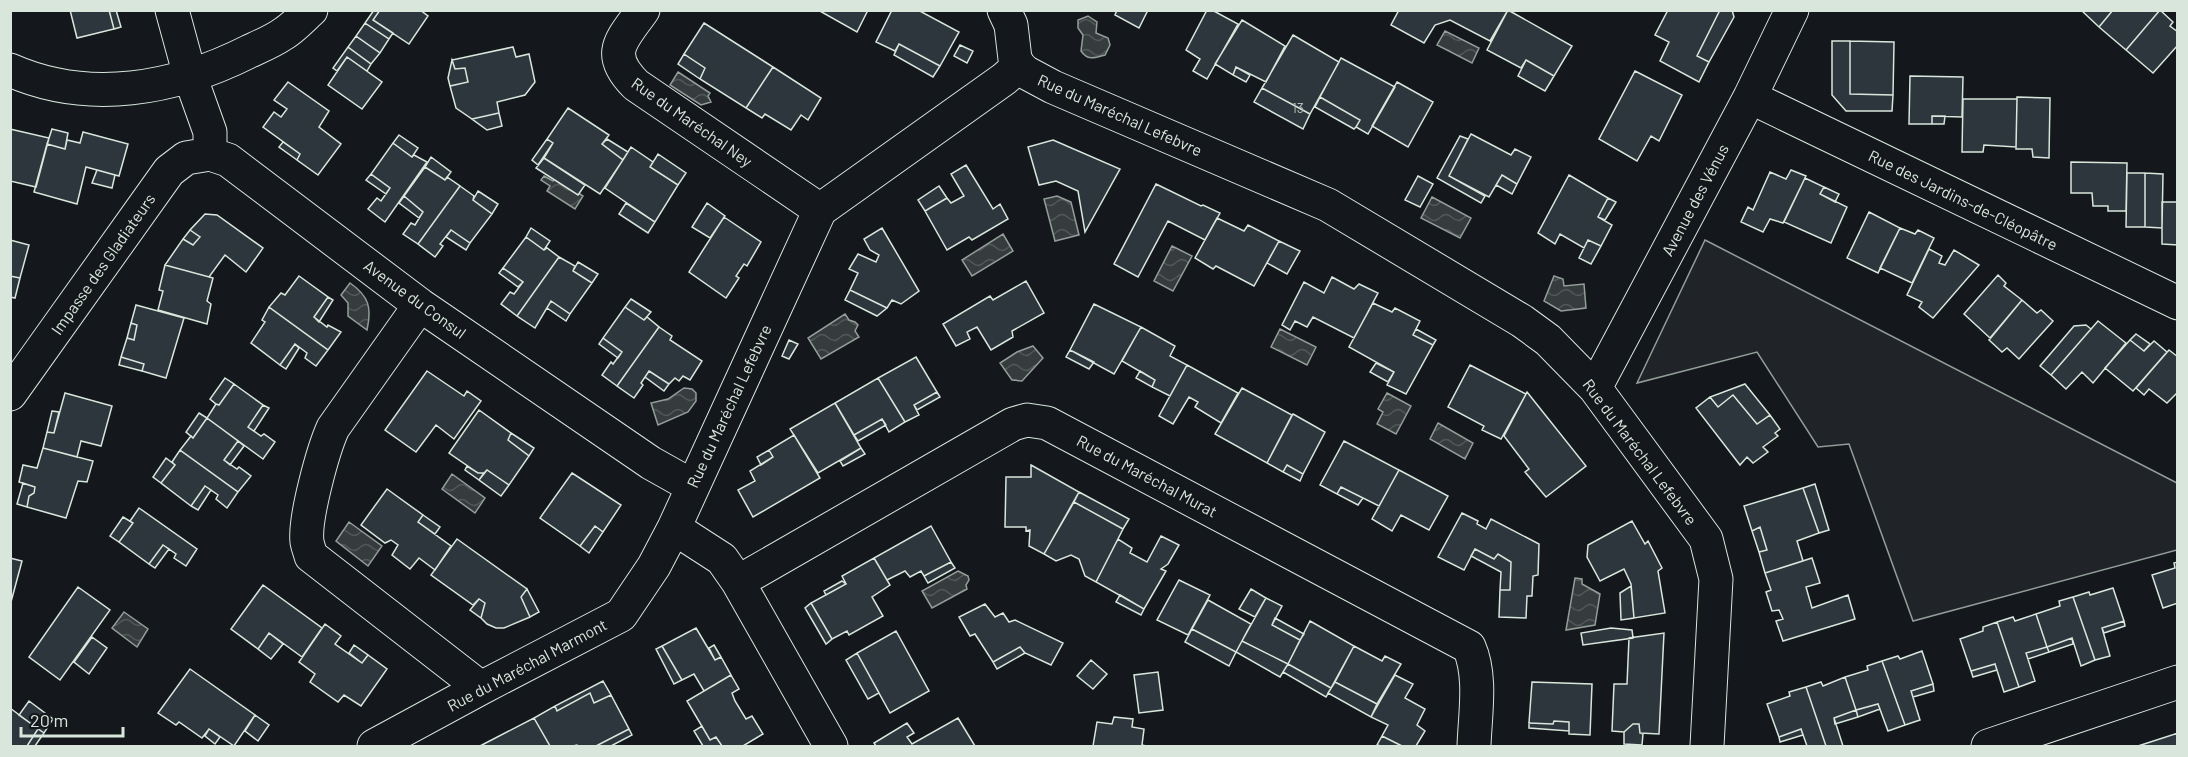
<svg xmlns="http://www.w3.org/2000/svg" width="2188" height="757" viewBox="0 0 2188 757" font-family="Barlow,sans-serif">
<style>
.green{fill:#202428;stroke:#939e99;stroke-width:1.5}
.water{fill:url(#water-waves);stroke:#939e99;stroke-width:1.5}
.building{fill:#2c363c;stroke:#d8e6dc;stroke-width:1.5}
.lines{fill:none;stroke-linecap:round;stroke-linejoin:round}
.minor-casing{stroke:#d8e6dc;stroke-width:35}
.minor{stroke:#14181c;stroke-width:33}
.labels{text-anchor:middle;stroke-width:4.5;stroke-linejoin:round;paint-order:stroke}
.number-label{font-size:14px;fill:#adbab4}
.street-label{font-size:16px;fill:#d8e6dc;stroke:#14181c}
</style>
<defs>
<pattern id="water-waves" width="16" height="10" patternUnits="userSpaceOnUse" patternTransform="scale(1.5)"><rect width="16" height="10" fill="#363b3e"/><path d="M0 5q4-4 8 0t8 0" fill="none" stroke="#525759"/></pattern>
</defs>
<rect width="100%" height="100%" fill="#14181c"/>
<path class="green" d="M1705 240 2177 483V550L1913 621 1849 444 1818 447 1757 352 1637 383Z"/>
<path class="water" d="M1088 16 1097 22 1096 33 1108 38 1110 45 1105 55C1095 58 1088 61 1081 51L1083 35 1078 28V20Z
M1445 31 1479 48 1472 63 1437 45Z
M678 72 710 93 708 96 711 102 701 105 670 85Z
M544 176 553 181 555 178 583 196 575 209 547 191 550 186 541 180Z
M1057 196 1071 202 1079 235 1055 241 1044 199Z
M1432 197 1471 218 1460 238 1421 218Z
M1003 234 1013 251 972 276 962 260Z
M1172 246 1192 256 1173 291 1154 281Z
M1554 276 1563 279 1564 286 1584 284 1586 308 1561 311 1544 301Z
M350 283C369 296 372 308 367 330L348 316V303L341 295Z
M845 314 849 320 855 322 858 325 855 331 859 337 821 359 808 338Z
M1280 329 1316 347 1307 365 1271 347Z
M1033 346 1043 358 1022 381 1012 380 1000 363 1017 352Z
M684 388 692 389 696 393V401L688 412 658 425 651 403 668 399Z
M1387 393 1411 406 1396 434 1377 424 1383 412 1378 409Z
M1438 423 1473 443 1465 459 1430 439Z
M452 474 485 498 475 513 442 489Z
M349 522 382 546 368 566 336 541Z
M958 571 968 576 969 580 966 585 967 589 932 608 922 591Z
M1575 578 1582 579V584L1600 594 1595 625 1566 630Z
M124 612 148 629 137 647 112 628Z"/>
<path class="building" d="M70 10H109L114 29 77 38Z
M109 10H116L121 27 114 29Z
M374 10H380L373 20 393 33 389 39 365 23Z
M380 10H420L428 16 409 44 373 20Z
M818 10H868L857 32Z
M892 10H918L959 32 940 66 899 44 895 51 876 42Z
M1117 10H1148L1139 28 1115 15Z
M1207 10H1212L1238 24 1207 79 1193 71 1200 59 1186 50Z
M1399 10H1508L1490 41 1450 20 1435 25 1424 43 1391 25Z
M1508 10 1572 46 1554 76 1526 60 1521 68 1487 50Z
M1668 10H1720L1697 56 1709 62 1699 82 1660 61 1669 42 1655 35Z
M1720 10H1732L1734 17 1709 62 1697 56Z
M2081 10H2113L2099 27Z
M2113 10H2160L2126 50 2099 27Z
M2160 10 2173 22 2170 26 2178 32V45L2153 73 2126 50Z
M1242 20 1285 46 1266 82 1236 67 1233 75 1215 64Z
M365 23 389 39 380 53 356 36Z
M704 23 773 67 746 108 700 79 705 68 684 54Z
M1293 35 1339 62 1310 114 1262 88Z
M356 36 380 53 371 64 348 47Z
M1832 41H1850V94L1893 95 1892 111H1846L1832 95Z
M1850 41 1894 42 1893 95 1850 94Z
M899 44 940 66 933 77 894 55Z
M960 45 973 51 967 63 954 56Z
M348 47 371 64 367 71 347 57 337 71 333 68Z
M513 47 516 57 529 54 535 82 525 95 497 102 499 113 472 119 456 108 450 86 468 82 465 68 455 69 452 60Z
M684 54 705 68 700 79 678 64Z
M347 57 382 82 362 109 328 85Z
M1341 58 1395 87 1368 134 1356 127 1360 120 1320 97Z
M452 60 455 69 465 68 468 82 450 86 448 78Z
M1526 60 1554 76 1545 91 1518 76Z
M773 67 821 98 808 120 801 115 791 130 765 114 762 118 746 108Z
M1236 67 1250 75 1246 82 1233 75Z
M1635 71 1682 95 1659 141 1651 136 1637 161 1599 139Z
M1910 76 1963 77 1962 117 1932 116V124H1909Z
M288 82 329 111 319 127 341 144 318 175 297 160 300 154 263 127 274 112 281 117 287 109 274 100Z
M1397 82 1433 102 1408 147 1372 126Z
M1262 88 1310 114 1303 129 1254 102Z
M1320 97 1360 120 1356 127 1354 129 1315 107Z
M2017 97 2050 98 2049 158 2033 157 2032 149H2016Z
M1963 99H2017L2016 147 1984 145 1983 152H1962Z
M568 108 609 135 602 144 623 160 600 194 544 158 553 143 547 139Z
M499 113 502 126 487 130 472 119Z
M1932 116H1945L1944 124H1932Z
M10 129 49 138 36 187 10 181Z
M52 129 68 133 65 149 47 144Z
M83 132 128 144 119 176 86 167 77 204 34 192 47 144 65 149 67 140 80 143Z
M1471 134 1511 155 1515 149 1531 157 1517 184 1502 175 1489 197 1449 176Z
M399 135 418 148 412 157 393 143Z
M1460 136 1468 139 1449 176 1485 196 1481 203 1437 178Z
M547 139 553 143 538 165 532 160Z
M607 139 628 152 623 160 602 144Z
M1053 140 1120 169 1085 232 1078 191 1056 181 1039 185 1028 147Z
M283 142 300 154 297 160 279 147Z
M393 143 412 157 414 155 427 162 385 222 368 209 377 198 381 201 390 188 371 174Z
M631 147 653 162 650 167 678 185 655 222 605 188Z
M658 154 686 173 678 185 650 167Z
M431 157 451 172 445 180 425 167Z
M544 158 585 185 578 195 536 168Z
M2071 162 2127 163 2126 211H2108V206H2093L2092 193H2071Z
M966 165 993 209 1000 204 1008 219 972 240 969 237 947 250 925 211 947 198 951 203 964 196 951 174Z
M425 167 445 180 447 177 460 186 418 244 403 234 411 223 415 225 423 212 404 196Z
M97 170 115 175 112 188 92 183Z
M1791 170 1806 176 1783 223 1770 219 1763 232 1741 222 1748 207 1753 210 1770 172 1786 179Z
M2127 173H2145V227H2126Z
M2145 173 2163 174 2162 228 2145 227Z
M371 174 390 188 386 194 366 180Z
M1502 175 1517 184 1512 194 1496 185Z
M1569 175 1608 198 1598 217 1612 225 1601 246 1588 240 1584 248 1560 234 1555 244 1538 233Z
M1418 176 1433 184 1420 207 1405 200Z
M1805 178 1824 187 1820 194 1847 207 1831 243 1784 222Z
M1156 184 1201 206 1203 205 1220 213 1205 240 1168 221 1138 277 1114 264Z
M460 186 474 196 473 200 492 214 470 243 451 230 440 244 443 246 435 257 418 244Z
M939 186 947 198 925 211 918 200Z
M1824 187 1839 194 1835 202 1820 194Z
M478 191 498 204 492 214 473 200Z
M404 196 423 212 419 218 399 203Z
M1608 198 1616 202 1605 220 1598 217Z
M2162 202H2178V245L2162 244Z
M626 203 655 222 648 233 619 214Z
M707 203 725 216 710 238 692 227Z
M1869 212 1900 228 1878 273 1847 258Z
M205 214 217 215 263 248 246 272 225 255 209 277 165 265 183 239 193 245 200 237 190 230Z
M724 217 761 242 747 266 744 264 736 276 739 278 726 298 689 272Z
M1217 218 1244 231 1248 225 1279 241 1254 286 1216 266 1213 269 1195 258Z
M531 228 550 241 544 250 526 237Z
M882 228 919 291 901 304 892 300 887 308 850 290 858 273 849 269 858 254 876 262 879 255 870 250 864 239Z
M1900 228 1915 234 1918 230 1934 238 1912 283 1880 268Z
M190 230 200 237 193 245 183 239Z
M451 230 470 243 466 250 446 237Z
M526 237 544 250 547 248 559 257 517 316 501 304 510 292 514 294 523 282 503 268Z
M10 240 29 245 20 278 10 276Z
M1588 240 1601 246 1591 264 1579 258Z
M1279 241 1300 251 1287 274 1267 263Z
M1929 249 1942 256 1939 263 1945 265 1954 250 1979 265 1933 318 1919 307 1922 302 1907 295Z
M559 257 575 266 573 271 592 283 570 314 551 301 535 328 517 316Z
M578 262 598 274 592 283 573 271Z
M165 265 213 278 207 301 211 304 207 324 158 310 163 291 159 290Z
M503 268 523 282 518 287 499 273Z
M1998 275 2006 283 2004 286 2022 300 1990 338 1964 314Z
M10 276 20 278 15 298 10 297Z
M299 276 328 297 314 317 327 327 328 325 341 332 328 350 269 307 281 293 285 295Z
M1332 277 1354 289 1359 284 1378 293 1354 338 1313 317 1307 327 1295 321 1290 330 1282 325 1304 282 1324 293Z
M1026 281 1044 313 1012 331 1013 337 991 350 977 327 967 332 970 339 956 346 943 324 990 296 993 300Z
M850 290 887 308 877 316 845 300Z
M328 297 333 300 319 322 314 317Z
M631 299 651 312 644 320 625 307Z
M2022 300 2037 313 2041 310 2053 321 2019 359 2007 348 2002 352 1989 340Z
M551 301 570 314 566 321 547 308Z
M1373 303 1392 312 1395 308 1420 321 1413 335 1433 345 1406 394 1387 385 1394 372 1349 347Z
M1094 304 1141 327 1114 374 1070 350Z
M136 305 184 318 166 378 142 371 144 364 121 357 127 338 134 340 137 325 131 323Z
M269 307 328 350 316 366 305 358 307 353 295 344 280 365 251 343 265 322 262 320Z
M625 307 644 320 647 317 659 327 617 386 602 375 611 362 613 364 622 352 603 338Z
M2098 321 2126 343 2093 383 2082 372 2066 389 2051 375Z
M131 323 137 325 134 340 127 338Z
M2086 325 2091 329 2051 375 2040 366 2074 326Z
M659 327 672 336 670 340 702 361 690 380 683 376 679 381 675 378 669 384 649 371 641 383 643 385 634 398 617 386Z
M1141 327 1175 346 1170 356 1187 365 1170 396 1152 387 1155 380 1122 361Z
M1416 329 1436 340 1433 345 1413 335Z
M2136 334 2150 344 2144 351 2130 340Z
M603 338 622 352 618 358 599 344Z
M789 340 798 344 789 359 782 356Z
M2130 340 2144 351 2154 341 2167 352 2133 391 2105 368Z
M295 344 299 348 286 369 280 365Z
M1070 350 1094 362 1089 369 1066 357Z
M2169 350 2178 357V392L2167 403 2149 389 2144 395 2136 388Z
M121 357 144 364 142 371 119 365Z
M916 357 937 392 914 405 919 415 905 422 878 378Z
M1376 363 1394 372 1388 382 1370 372Z
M1187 365 1238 393 1221 423 1195 407 1198 402 1189 397 1173 424 1159 416Z
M1470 365 1526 394 1501 439 1482 430 1484 426 1448 407Z
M427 371 464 396 467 391 481 401 454 439 436 425 416 452 385 430Z
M649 371 669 384 664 391 645 377Z
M1140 371 1155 380 1152 387 1136 378Z
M225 378 234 384 219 405 216 404 210 399Z
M878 378 905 422 889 432 882 419 854 435 835 403Z
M234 384 263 405 248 427 261 436 264 434 275 442 263 459 207 418 216 404 219 405Z
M1745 384 1770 415 1757 424 1733 395 1718 407 1710 397Z
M1242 388 1292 415 1267 463 1215 434Z
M937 392 940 397 917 410 914 405Z
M1527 392 1586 466 1546 497 1525 472 1529 469 1504 436Z
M65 393 112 406 101 446 81 441 77 457 43 448 47 432 54 433Z
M1733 395 1757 424 1770 415 1780 429 1775 433 1778 436 1763 447 1768 452 1753 463 1747 457 1740 465 1696 408 1710 397 1718 407Z
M835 403 861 448 818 473 790 429Z
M263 405 269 408 254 431 248 427Z
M479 410 511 433 508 440 529 456 509 485 487 470 484 473H478L449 453Z
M52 411 59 412 54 433 47 432Z
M199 413 207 418 193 438 186 432Z
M1293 414 1325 432 1303 474 1287 465 1283 472 1267 463Z
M207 418 238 441 224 460 237 469 239 467 251 476 238 492 180 450 191 436 193 438Z
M882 419 886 425 858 441 854 435Z
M511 433 534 448 529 456 508 440Z
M794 435 820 478 753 517 738 490 755 481 750 471 773 457 769 450Z
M238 441 244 446 230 465 224 460Z
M1344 441 1399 470 1379 506 1341 487 1337 494 1320 485Z
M43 448 93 461 87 482 78 481 66 518 27 507 29 496 34 493 35 487 19 482 23 465 37 468Z
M861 448 865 454 843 466 840 461Z
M180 450 238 492 227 508 216 499 218 495 205 486 191 506 161 483 175 465 172 462Z
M769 450 773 457 761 465 757 457Z
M166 458 175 465 161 483 153 477Z
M1031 465 1079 492 1044 554 1029 546 1030 530 1026 531V527H1005L1006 477H1031Z
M1287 465 1303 474 1300 481 1283 472Z
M467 466 478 473H484L479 480 465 470Z
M487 470 509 485 501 496 479 480Z
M1399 470 1448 496 1429 530 1401 515 1392 531 1372 519Z
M572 473 621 505 603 532 595 526 580 546 540 518Z
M23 483 35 487 34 493 29 496 27 507 17 504Z
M1815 484 1829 530 1819 533 1803 488Z
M205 486 211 490 198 510 191 506Z
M1341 487 1363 498 1358 505 1337 494Z
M1803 488 1819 533 1797 541 1803 561 1765 573 1759 552 1767 550 1760 527 1752 531 1744 506Z
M387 489 423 515 418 522 451 546 435 570 419 558 410 569 392 555 398 545 391 540 385 543 361 525Z
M1079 492 1129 519 1123 529 1074 502Z
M1074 502 1123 529 1096 582 1085 576 1079 559 1071 555 1056 561 1044 554Z
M139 508 197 549 186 566 174 558 176 554 163 545 149 564 119 542 133 523 130 521Z
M1462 513 1478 521 1477 524 1486 529 1491 519 1539 544 1538 575 1533 576 1532 596H1527L1526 618 1499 617 1500 590H1510L1511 562 1498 554 1494 559 1475 549 1464 570 1438 557Z
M423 515 440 527 435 534 418 522Z
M123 517 133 523 119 542 110 536Z
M1632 521 1645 544 1648 541 1662 568 1658 571 1665 613 1634 618 1631 584 1624 569 1600 581 1587 557 1588 545Z
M595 526 603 532 589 553 580 546Z
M931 526 951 562 924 576 921 571 910 577 905 571 887 580 874 558Z
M1760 527 1767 550 1759 552 1752 531Z
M1161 536 1179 545 1168 564 1161 569 1166 571 1144 609 1096 582 1118 539 1132 548 1130 553 1147 562Z
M457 539 527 589 521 597 530 617 504 628H496L487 624 481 618 485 603 479 599 473 605 431 575Z
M163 545 169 549 155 568 149 564Z
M1475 549 1494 559 1498 554 1511 562 1510 590H1500L1501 572 1471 556Z
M10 558 22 561 11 602 10 601Z
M874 558 890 585 872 597 883 616 849 635 847 631 832 639 811 603 846 584 842 576Z
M1812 558 1820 583 1806 587 1812 608 1848 595 1855 619 1783 641 1776 621 1783 619 1779 610 1772 611 1766 592 1771 590 1765 573Z
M951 562 955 568 928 583 924 576Z
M2178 562V603L2163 608 2152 575 2175 568 2174 563Z
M1179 580 1210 595 1188 635 1157 620Z
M842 581 846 584 826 595 824 591Z
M263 585 322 628 302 657 269 633 258 649 231 629Z
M1631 586 1634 618 1621 620 1620 593Z
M78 587 110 610 60 680 29 657Z
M2113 588 2124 621 2102 628 2110 656 2095 660 2073 597 2089 592 2090 595Z
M527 589 539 612 530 617 521 597Z
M1251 589 1266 598 1255 617 1239 609Z
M1120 595 1144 609 1141 615 1116 602Z
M2073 597 2095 660 2081 666 2072 638 2047 647 2036 614 2060 606 2059 601Z
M1266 598 1282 606 1272 625 1300 640 1288 664 1242 641Z
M479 599 485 603 481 618 470 610Z
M1208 600 1251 624 1236 652 1192 629Z
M811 603 832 639 826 644 805 608Z
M985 604 995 617 1003 613 1009 622 1015 620 1063 643 1051 665 1025 653 1020 647 993 662 975 634 970 636 959 617Z
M2036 614 2047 647 2026 653 2035 681 2019 687 1997 622 2013 617 2015 621Z
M1275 618 1304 634 1300 640 1272 625Z
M1310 621 1354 646 1331 688 1288 664Z
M2124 621 2125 626 2104 633 2102 628Z
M1997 622 2019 687 2004 692 1995 664 1971 671 1960 639 1983 631V627Z
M325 624 341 636 335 644 362 663 368 655 387 669 361 706 344 695 338 702 310 682 315 674 299 662Z
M696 628 715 660 721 657 731 675 704 691 694 674 682 680 662 646Z
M1611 628 1632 630 1633 638 1583 645 1581 633Z
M1192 629 1236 652 1229 666 1185 642Z
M896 631 929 691 890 713 857 653Z
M269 633 283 644 271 659 258 649Z
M1664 633 1659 734 1640 733 1639 724H1633L1624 732 1612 731 1614 684H1627L1629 638Z
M92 637 107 648 89 674 74 662Z
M2072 638 2073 644 2049 652 2047 647Z
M1242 641 1288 664 1280 677 1236 652Z
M354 645 368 655 362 663 349 653Z
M714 645 721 657 715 660 709 648Z
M662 646 682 680 674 684 656 649Z
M1354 646 1382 661 1385 656 1401 664 1377 704 1335 682Z
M1020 647 1025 653 997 669 993 662Z
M2047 647 2049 652 2028 659 2026 653Z
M1922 651 1933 684 1911 691 1920 720 1905 725 1882 661 1898 656 1900 659Z
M857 653 879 693 868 699 846 660Z
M1091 660 1107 674 1093 689 1077 676Z
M1882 661 1905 725 1888 731 1878 704 1856 710 1845 677 1868 670 1867 666Z
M1288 664 1331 688 1326 697 1283 672Z
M1995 664 1997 670 1973 677 1971 671Z
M190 669 255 715 234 746 209 729 202 738 179 722 176 725 158 713Z
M1158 672 1163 710 1139 713 1134 675Z
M731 675 739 689 732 693 735 701 746 719 752 716 763 734 743 746H722L716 737 710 740 687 701Z
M1395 675 1413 684 1405 698 1425 709 1417 725 1425 731 1416 746H1402L1382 736 1388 725 1371 717Z
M1845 677 1856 710 1834 718 1843 746H1826L1806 687 1821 682 1823 686Z
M603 681 611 695 594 703 590 693 557 711 555 706Z
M1335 682 1377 704 1371 717 1328 693Z
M1532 682 1592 684 1590 735 1569 734V722L1554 721 1553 724 1529 723Z
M1933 684 1934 691 1913 697 1911 691Z
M1806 687 1826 746H1807L1801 729 1779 737 1767 704 1790 696 1789 692Z
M590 693 594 703 611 695 629 729 596 746H578L577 745 573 746H550L534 718 555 706 557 711Z
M29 701 53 719 44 733 19 715Z
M1878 704 1880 709 1858 717 1856 710Z
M10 708 38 729 27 746H10Z
M1856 710 1858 717 1835 724 1834 718Z
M255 715 269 725 258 741 245 731Z
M1114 717 1133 719 1132 727 1144 729 1142 745 1146 746H1093L1097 722 1112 724Z
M534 718 550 746H480Z
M958 718 975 746H876L874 743 907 723 914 733 907 737 912 744Z
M1554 721 1569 722V731L1529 728V723L1553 724Z
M1633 724H1639L1640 733 1643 734 1642 745 1624 744V732Z
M702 726 710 740 716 737 722 746H703L694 731Z
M38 729 44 733 35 746H27Z
M209 729 220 737 215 744 205 736Z
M629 729 632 735 611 746H596Z
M1801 729 1803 735 1780 742 1779 737Z
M2178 733V746H2138Z
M1382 736 1402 746H1381L1377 745Z"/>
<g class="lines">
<g class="minor-casing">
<path id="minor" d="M172 10 190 76 210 132V154L228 160 420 305 651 463 692 486
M643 10C622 40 604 53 636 85L820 210
M1004 10 1011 25 1015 59 1019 66
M10 70C89 105 175 89 250 51 261 46 273 41 283 34 293 28 302 18 311 10
M1750 97 2178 303
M420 305 333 428C323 450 304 519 307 542 308 547 310 552 311 556L481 688
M1595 388 1750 97 1792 10
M10 394 169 171 186 158 210 154
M738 582 1013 424 1027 420 1047 423 1469 647C1482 676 1475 715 1474 746
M374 746 481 688 621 615 654 566 674 528
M831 746 738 582 722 559 674 528 820 210 1004 79 1019 66 1025 72 1053 87 1328 205 1522 321 1548 340 1595 388 1706 539 1716 579 1707 746
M1988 746 2178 682"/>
</g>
<use href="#minor" class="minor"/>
</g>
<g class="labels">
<g class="number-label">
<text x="1298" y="113">13</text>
</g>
<g class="street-label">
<text transform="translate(1120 115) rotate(24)" y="6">Rue du Maréchal Lefebvre</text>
<text transform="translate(692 122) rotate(35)" y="6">Rue du Maréchal Ney</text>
<text transform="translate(1695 200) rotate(-62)" y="6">Avenue des Vénus</text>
<text transform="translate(1963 200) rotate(26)" y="6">Rue des Jardins-de-Cléopâtre</text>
<text transform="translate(103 264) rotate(-55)" y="6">Impasse des Gladiateurs</text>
<text transform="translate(415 299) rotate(36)" y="6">Avenue du Consul</text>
<text transform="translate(729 406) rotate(-65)" y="6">Rue du Maréchal Lefebvre</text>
<text transform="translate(1640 452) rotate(53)" y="6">Rue du Maréchal Lefebvre</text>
<text transform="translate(1147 476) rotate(28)" y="6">Rue du Maréchal Murat</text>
<text transform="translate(527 665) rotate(-28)" y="6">Rue du Maréchal Marmont</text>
</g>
</g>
<rect width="2188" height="757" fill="none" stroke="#d8e6dc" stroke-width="24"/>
<path d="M21 727v9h102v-9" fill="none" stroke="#d8e6dc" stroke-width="3"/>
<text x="30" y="727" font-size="18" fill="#d8e6dc" stroke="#14181c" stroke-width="4.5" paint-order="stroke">20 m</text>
</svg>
